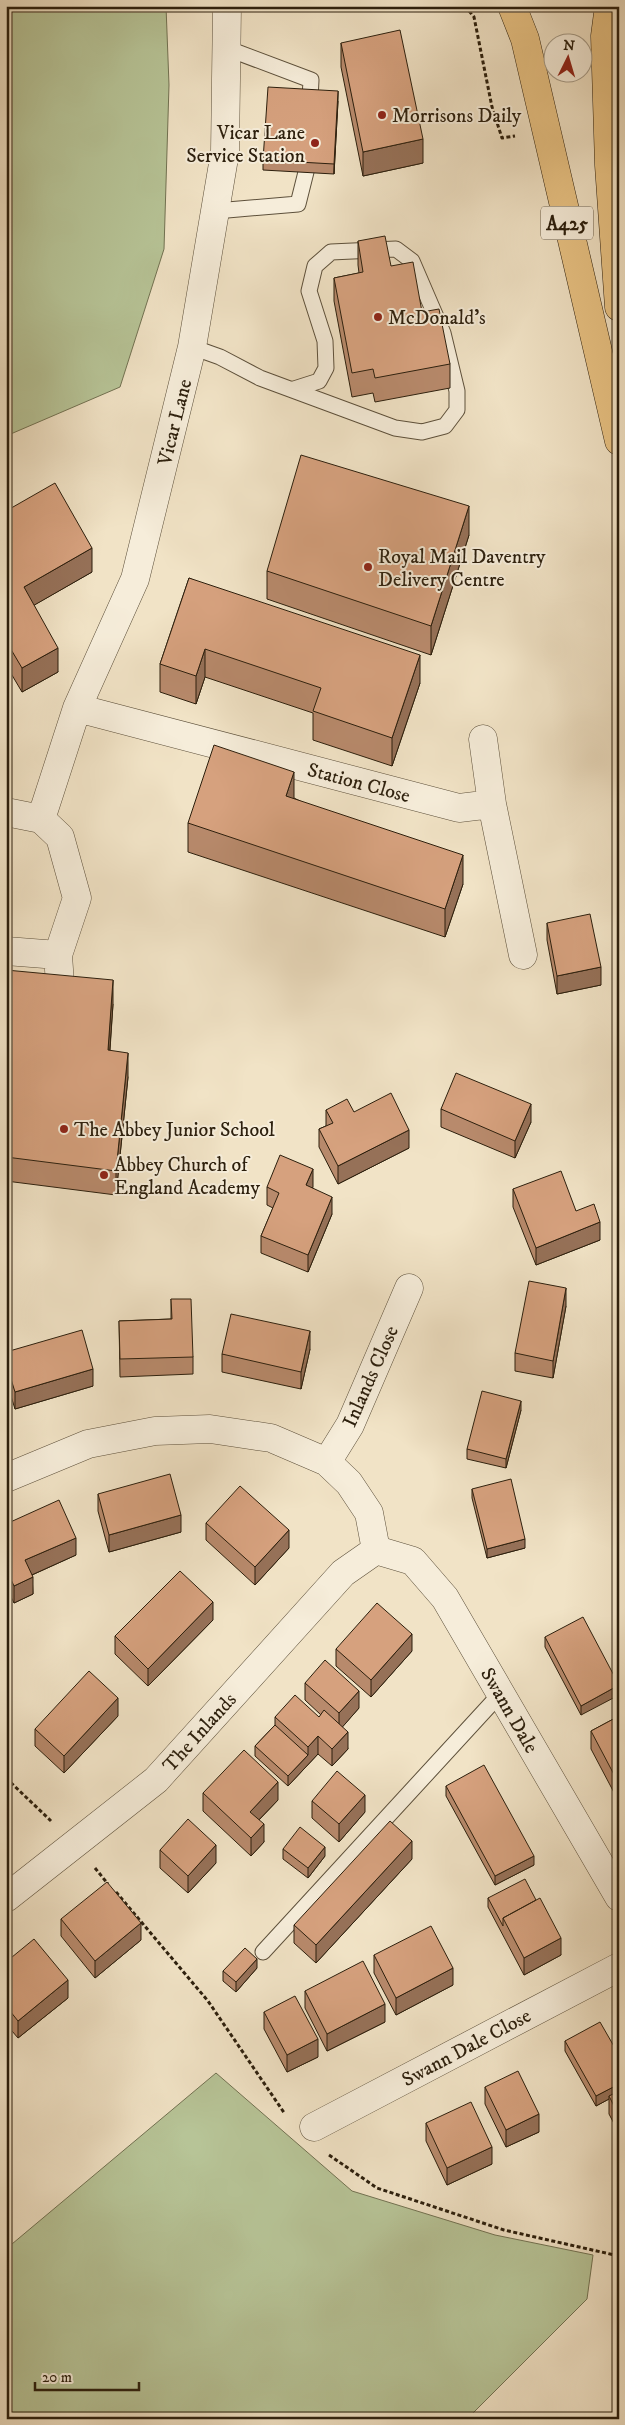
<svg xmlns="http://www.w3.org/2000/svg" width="625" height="2425" viewBox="0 0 625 2425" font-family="'IM FELL DW Pica',serif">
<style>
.green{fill:#b7c497;stroke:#727252}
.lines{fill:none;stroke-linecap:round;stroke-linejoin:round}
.service-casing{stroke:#5d503b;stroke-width:17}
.minor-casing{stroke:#5d503b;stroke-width:29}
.primary-casing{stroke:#2c1f0d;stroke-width:29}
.path{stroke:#2c1f0d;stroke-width:3;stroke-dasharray:4 2.5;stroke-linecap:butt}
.service{stroke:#f6edda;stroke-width:15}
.minor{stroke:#f6edda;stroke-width:28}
.primary{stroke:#e8c283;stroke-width:28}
.wall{fill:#b88a6c;stroke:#2c1f0d}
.shaded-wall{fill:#967158;stroke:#2c1f0d}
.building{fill:#d6a17e;stroke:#2c1f0d}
.poi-dot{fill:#8f2418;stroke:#f6edda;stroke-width:2}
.labels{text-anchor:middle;stroke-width:4;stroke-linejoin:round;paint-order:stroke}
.shield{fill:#f6edda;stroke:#695d4a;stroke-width:1}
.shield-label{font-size:19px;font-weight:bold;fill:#2c1f0d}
.poi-label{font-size:20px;fill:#2c1f0d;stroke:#f6edda;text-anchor:start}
.street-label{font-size:20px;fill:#2c1f0d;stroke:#f6edda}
</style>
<rect width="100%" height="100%" fill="#f1e3c6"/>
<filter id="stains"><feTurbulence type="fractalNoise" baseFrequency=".004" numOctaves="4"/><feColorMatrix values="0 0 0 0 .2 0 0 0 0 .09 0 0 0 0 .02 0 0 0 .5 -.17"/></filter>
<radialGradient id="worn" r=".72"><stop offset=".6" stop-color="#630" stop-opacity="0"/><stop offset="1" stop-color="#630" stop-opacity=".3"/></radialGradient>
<path class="green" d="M6 6H166L169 85 164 249 120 387 6 436Z
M216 2073 352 2191 495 2235 593 2255 587 2299 467 2419H6V2249Z"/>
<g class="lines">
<g class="service-casing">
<path id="service" d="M226 48 311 80 310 99
M216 211 298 204 306 172
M192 347 220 357 260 378 395 428 422 432 445 426 457 410V391L443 333 412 261 396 249 331 252 315 266 309 291 325 341 326 368 319 381 294 389
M263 1952 501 1693"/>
</g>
<g class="minor-casing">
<path id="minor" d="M77 708 459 808 492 804 523 955
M483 739 492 804
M6 812 41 819
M41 819 77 708 135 579 192 347 225 152 227 6
M41 819 60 837 77 898 58 955 60 984
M6 951 58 955
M327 1462 350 1425 409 1288
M6 1478 88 1444 155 1431 210 1429 271 1438 327 1462 349 1483 369 1513 376 1550
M376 1550 413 1561 445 1598 619 1897
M6 1898 156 1780 343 1573 376 1550
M314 2127 619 1967"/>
</g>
<g class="primary-casing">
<path id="primary" d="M512 6 525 39 619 441
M609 6 605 36 609 165 619 307"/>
</g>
<path class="path" d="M465 6 474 17 492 107 502 138 515 136
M6 1778 51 1821
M95 1868 108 1884
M116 1892 208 2001 285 2114
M329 2155 377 2188 504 2230 619 2256"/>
<use href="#service" class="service"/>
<use href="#minor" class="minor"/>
<use href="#primary" class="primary"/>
</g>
<path class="wall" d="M341 43 423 163 363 176 341 67Z
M338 101 334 174 263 170V160Z
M358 241 391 266 422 312 450 364V388L375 402 373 393 352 397 334 301V278L359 273 358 265Z
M6 511 92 572 34 605 58 672 22 692 6 665Z
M469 535 431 655 267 599V571Z
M189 578 420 683 392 766 313 740V713L205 677 196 704 160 692V664Z
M294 798 463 884 445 937 188 852V823Z
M547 923 601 985 557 994 547 940Z
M6 970 113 1004 110 1050 128 1077 116 1195 6 1181Z
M441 1109 531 1122 515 1158 441 1127Z
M326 1110 354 1112 409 1148 338 1184 319 1147V1129L326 1126Z
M267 1187H313L312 1188 332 1214 308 1272 261 1253V1236L273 1208 267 1205Z
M513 1189 576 1211 600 1240 536 1265 513 1207Z
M171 1299 193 1357V1374L120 1377 119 1321 171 1319Z
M566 1306 553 1378 515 1371V1353Z
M310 1349 301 1389 222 1372V1354Z
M6 1352 93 1386 15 1409 6 1380Z
M521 1410 506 1468 467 1459V1449Z
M472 1489 525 1548 487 1558 472 1498Z
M98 1494 181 1532 109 1552 98 1511Z
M206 1523 289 1548 255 1585 206 1540Z
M6 1524 76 1555 32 1575 33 1594 14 1603 6 1587Z
M213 1620 148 1686 115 1654V1636Z
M545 1637 619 1684 581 1715 545 1647Z
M336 1649 412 1651 371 1697 336 1666Z
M305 1683 359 1708 342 1727 348 1749 332 1766 318 1754 288 1786 255 1756V1746L275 1725V1717H319L321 1715 305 1700Z
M118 1716 64 1773 35 1746V1729Z
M619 1716V1802L591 1749V1731Z
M446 1786 534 1865 495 1885 446 1796Z
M203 1793 278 1800 259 1820 264 1842 251 1856 203 1811Z
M312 1801 365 1812 339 1842 312 1818Z
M283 1849 325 1856 308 1878 283 1859Z
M160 1850 216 1863 188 1893 160 1868Z
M412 1859 316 1963 294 1943V1925Z
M488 1898 536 1900 561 1955 524 1975 488 1907Z
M61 1919 141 1940 95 1978 61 1936Z
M374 1955 453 1985 396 2015 374 1973Z
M6 1962 68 1998 18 2038 6 2024Z
M257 1968 236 1992 223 1981V1971Z
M305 1991 385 2022 327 2051 305 2008Z
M264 2012 318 2057 287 2072 264 2029Z
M565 2041 619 2055V2133L609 2114V2099L596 2106 565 2051Z
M485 2087 539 2132 506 2147 485 2104Z
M426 2123 492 2164 447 2185 426 2141Z"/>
<path class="shaded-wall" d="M338 91V101L334 174V164Z
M423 139V163L363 176V152Z
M469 506V535L431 655V626Z
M92 548V572L24 611V587Z
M58 648V672L22 692V668Z
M205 649V677L196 704V676Z
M420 655V683L392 766V738Z
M294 772V800L286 796Z
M463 855V884L445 937V909Z
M601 967V985L557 994V976Z
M113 980V1004L108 1074V1050Z
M128 1053V1077L116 1195V1171Z
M531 1104V1122L515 1158V1141Z
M409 1130V1148L338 1184V1166Z
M313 1169V1187L306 1203V1185Z
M332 1197V1214L308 1272V1255Z
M600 1222V1240L536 1265V1248Z
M566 1288V1306L553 1378V1361Z
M310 1331V1349L301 1389V1372Z
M93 1369V1386L15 1409V1392Z
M521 1401V1410L506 1468V1459Z
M181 1515V1532L109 1552V1535Z
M289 1530V1548L255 1585V1567Z
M76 1538V1555L25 1578V1560Z
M525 1539V1548L487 1558V1549Z
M33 1577V1594L14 1603V1586Z
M213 1602V1620L148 1686V1669Z
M412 1634V1651L371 1697V1680Z
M619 1685V1695L581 1715V1706Z
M359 1691V1708L339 1731V1713Z
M118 1698V1716L64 1773V1756Z
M348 1732V1749L332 1766V1749Z
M318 1736V1754L288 1786V1776L308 1755V1747Z
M278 1782V1800L250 1829V1812Z
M365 1795V1812L339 1842V1824Z
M264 1824V1842L251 1856V1838Z
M412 1841V1859L316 1963V1945Z
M216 1845V1863L188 1893V1876Z
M325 1847V1856L308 1878V1868Z
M534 1856V1865L495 1885V1876Z
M141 1923V1940L95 1978V1961Z
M561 1938V1955L524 1975V1958Z
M257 1959V1968L236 1992V1982Z
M453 1968V1985L396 2015V1998Z
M68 1980V1998L18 2038V2021Z
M385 2004V2022L327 2051V2034Z
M318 2039V2057L287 2072V2055Z
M619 2084V2093L609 2096V2099L596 2106V2096Z
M539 2114V2132L506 2147V2130Z
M492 2147V2164L447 2185V2168Z"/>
<path class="building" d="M400 30 423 139 363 152 341 43Z
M268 87 338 91 334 164 263 160Z
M385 236 391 266 413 262 422 312 439 309 450 364 375 378 373 369 352 373 334 278 363 272 358 241Z
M301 455 469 506 431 626 267 571Z
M55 483 92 548 24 587 58 648 22 668 6 641V511Z
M189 578 420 655 392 738 313 711 321 688 205 649 196 676 160 664Z
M214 745 294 772 286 796 463 855 445 909 188 823Z
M590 914 601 967 557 976 547 923Z
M6 970 113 980 108 1050 128 1053 116 1171 6 1157Z
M456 1073 531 1104 515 1141 441 1109Z
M391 1093 409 1130 338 1166 319 1129 333 1123 326 1110 347 1099 354 1112Z
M280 1155 313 1169 306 1185 332 1197 308 1255 261 1236 279 1193 267 1187Z
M561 1171 576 1211 594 1204 600 1222 536 1248 513 1189Z
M529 1281 566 1288 553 1361 515 1353Z
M171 1299H191L193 1357 120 1359 119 1321 172 1319Z
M231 1314 310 1331 301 1372 222 1354Z
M82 1330 93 1369 15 1392 6 1363V1352Z
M482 1391 521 1401 506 1459 467 1449Z
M170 1474 181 1515 109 1535 98 1494Z
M511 1479 525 1539 487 1549 472 1489Z
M240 1486 289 1530 255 1567 206 1523Z
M59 1500 76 1538 25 1560 33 1577 14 1586 6 1569V1524Z
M180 1571 213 1602 148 1669 115 1636Z
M377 1603 412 1634 371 1680 336 1649Z
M583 1617 619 1685 581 1706 545 1637Z
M325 1660 359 1691 339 1713 305 1683Z
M89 1671 118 1698 64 1756 35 1729Z
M295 1695 319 1717 324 1710 348 1732 332 1749 318 1736 308 1747 275 1717Z
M619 1716V1784L591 1731Z
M275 1725 308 1755 288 1776 255 1746Z
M244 1750 278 1782 250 1812 264 1824 251 1838 203 1793Z
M484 1765 534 1856 495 1876 446 1786Z
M337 1771 365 1795 339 1824 312 1801Z
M188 1819 216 1845 188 1876 160 1850Z
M390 1821 412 1841 316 1945 294 1925Z
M300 1827 325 1847 308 1868 283 1849Z
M525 1879 536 1900 503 1918V1926L488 1898Z
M107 1882 141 1923 95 1961 61 1919Z
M540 1898 561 1938 524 1958 503 1918Z
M431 1926 453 1968 396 1998 374 1955Z
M34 1939 68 1980 18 2021 6 2006V1962Z
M245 1948 257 1959 236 1982 223 1971Z
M363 1961 385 2004 327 2034 305 1991Z
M295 1996 318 2039 287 2055 264 2012Z
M600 2022 619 2055V2084L596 2096 565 2041Z
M518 2071 539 2114 506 2130 485 2087Z
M619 2091V2116L609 2096Z
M471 2102 492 2147 447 2168 426 2123Z"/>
<g class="poi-dot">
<circle cx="382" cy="115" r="5"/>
<circle cx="315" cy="143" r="5"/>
<circle cx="378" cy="317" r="5"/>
<circle cx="368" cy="567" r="5"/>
<circle cx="64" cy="1129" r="5"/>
<circle cx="104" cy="1175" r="5"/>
</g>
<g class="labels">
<rect class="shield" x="541" y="206.5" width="52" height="33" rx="4"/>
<g class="shield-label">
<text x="567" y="230">A425</text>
</g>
<g class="poi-label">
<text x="392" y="122">Morrisons Daily</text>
<text x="305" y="139" text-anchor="end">Vicar Lane<tspan x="305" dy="23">Service Station</tspan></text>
<text x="388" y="324">McDonald's</text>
<text x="378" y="563">Royal Mail Daventry<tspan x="378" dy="23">Delivery Centre</tspan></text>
<text x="74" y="1136">The Abbey Junior School</text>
<text x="114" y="1171">Abbey Church of<tspan x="114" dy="23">England Academy</tspan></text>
</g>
<g class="street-label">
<text transform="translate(174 422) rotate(-76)" y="7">Vicar Lane</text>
<text transform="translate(359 782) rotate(15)" y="7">Station Close</text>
<text transform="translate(370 1376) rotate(-66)" y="7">Inlands Close</text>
<text transform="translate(510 1710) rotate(60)" y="7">Swann Dale</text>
<text transform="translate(199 1732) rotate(-48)" y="7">The Inlands</text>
<text transform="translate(466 2047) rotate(-28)" y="7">Swann Dale Close</text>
</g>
</g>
<rect width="625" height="2425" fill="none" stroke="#f1e3c6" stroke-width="25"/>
<rect x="8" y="8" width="610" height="2410" fill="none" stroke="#2c1f0d" stroke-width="2.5"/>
<rect x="12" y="12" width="600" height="2400" fill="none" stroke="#2c1f0d"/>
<g transform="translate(568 58) rotate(5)"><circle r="24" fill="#f6edda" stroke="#a59b88"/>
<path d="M0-4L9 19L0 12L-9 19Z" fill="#8f2418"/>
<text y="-8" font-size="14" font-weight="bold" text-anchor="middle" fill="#2c1f0d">N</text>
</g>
<path d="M35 2382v8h104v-8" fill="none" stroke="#2c1f0d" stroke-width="2.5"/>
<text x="42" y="2382" font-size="15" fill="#2c1f0d" stroke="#f6edda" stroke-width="4" paint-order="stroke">20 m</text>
<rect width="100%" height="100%" filter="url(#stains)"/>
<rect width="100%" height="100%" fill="url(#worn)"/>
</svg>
